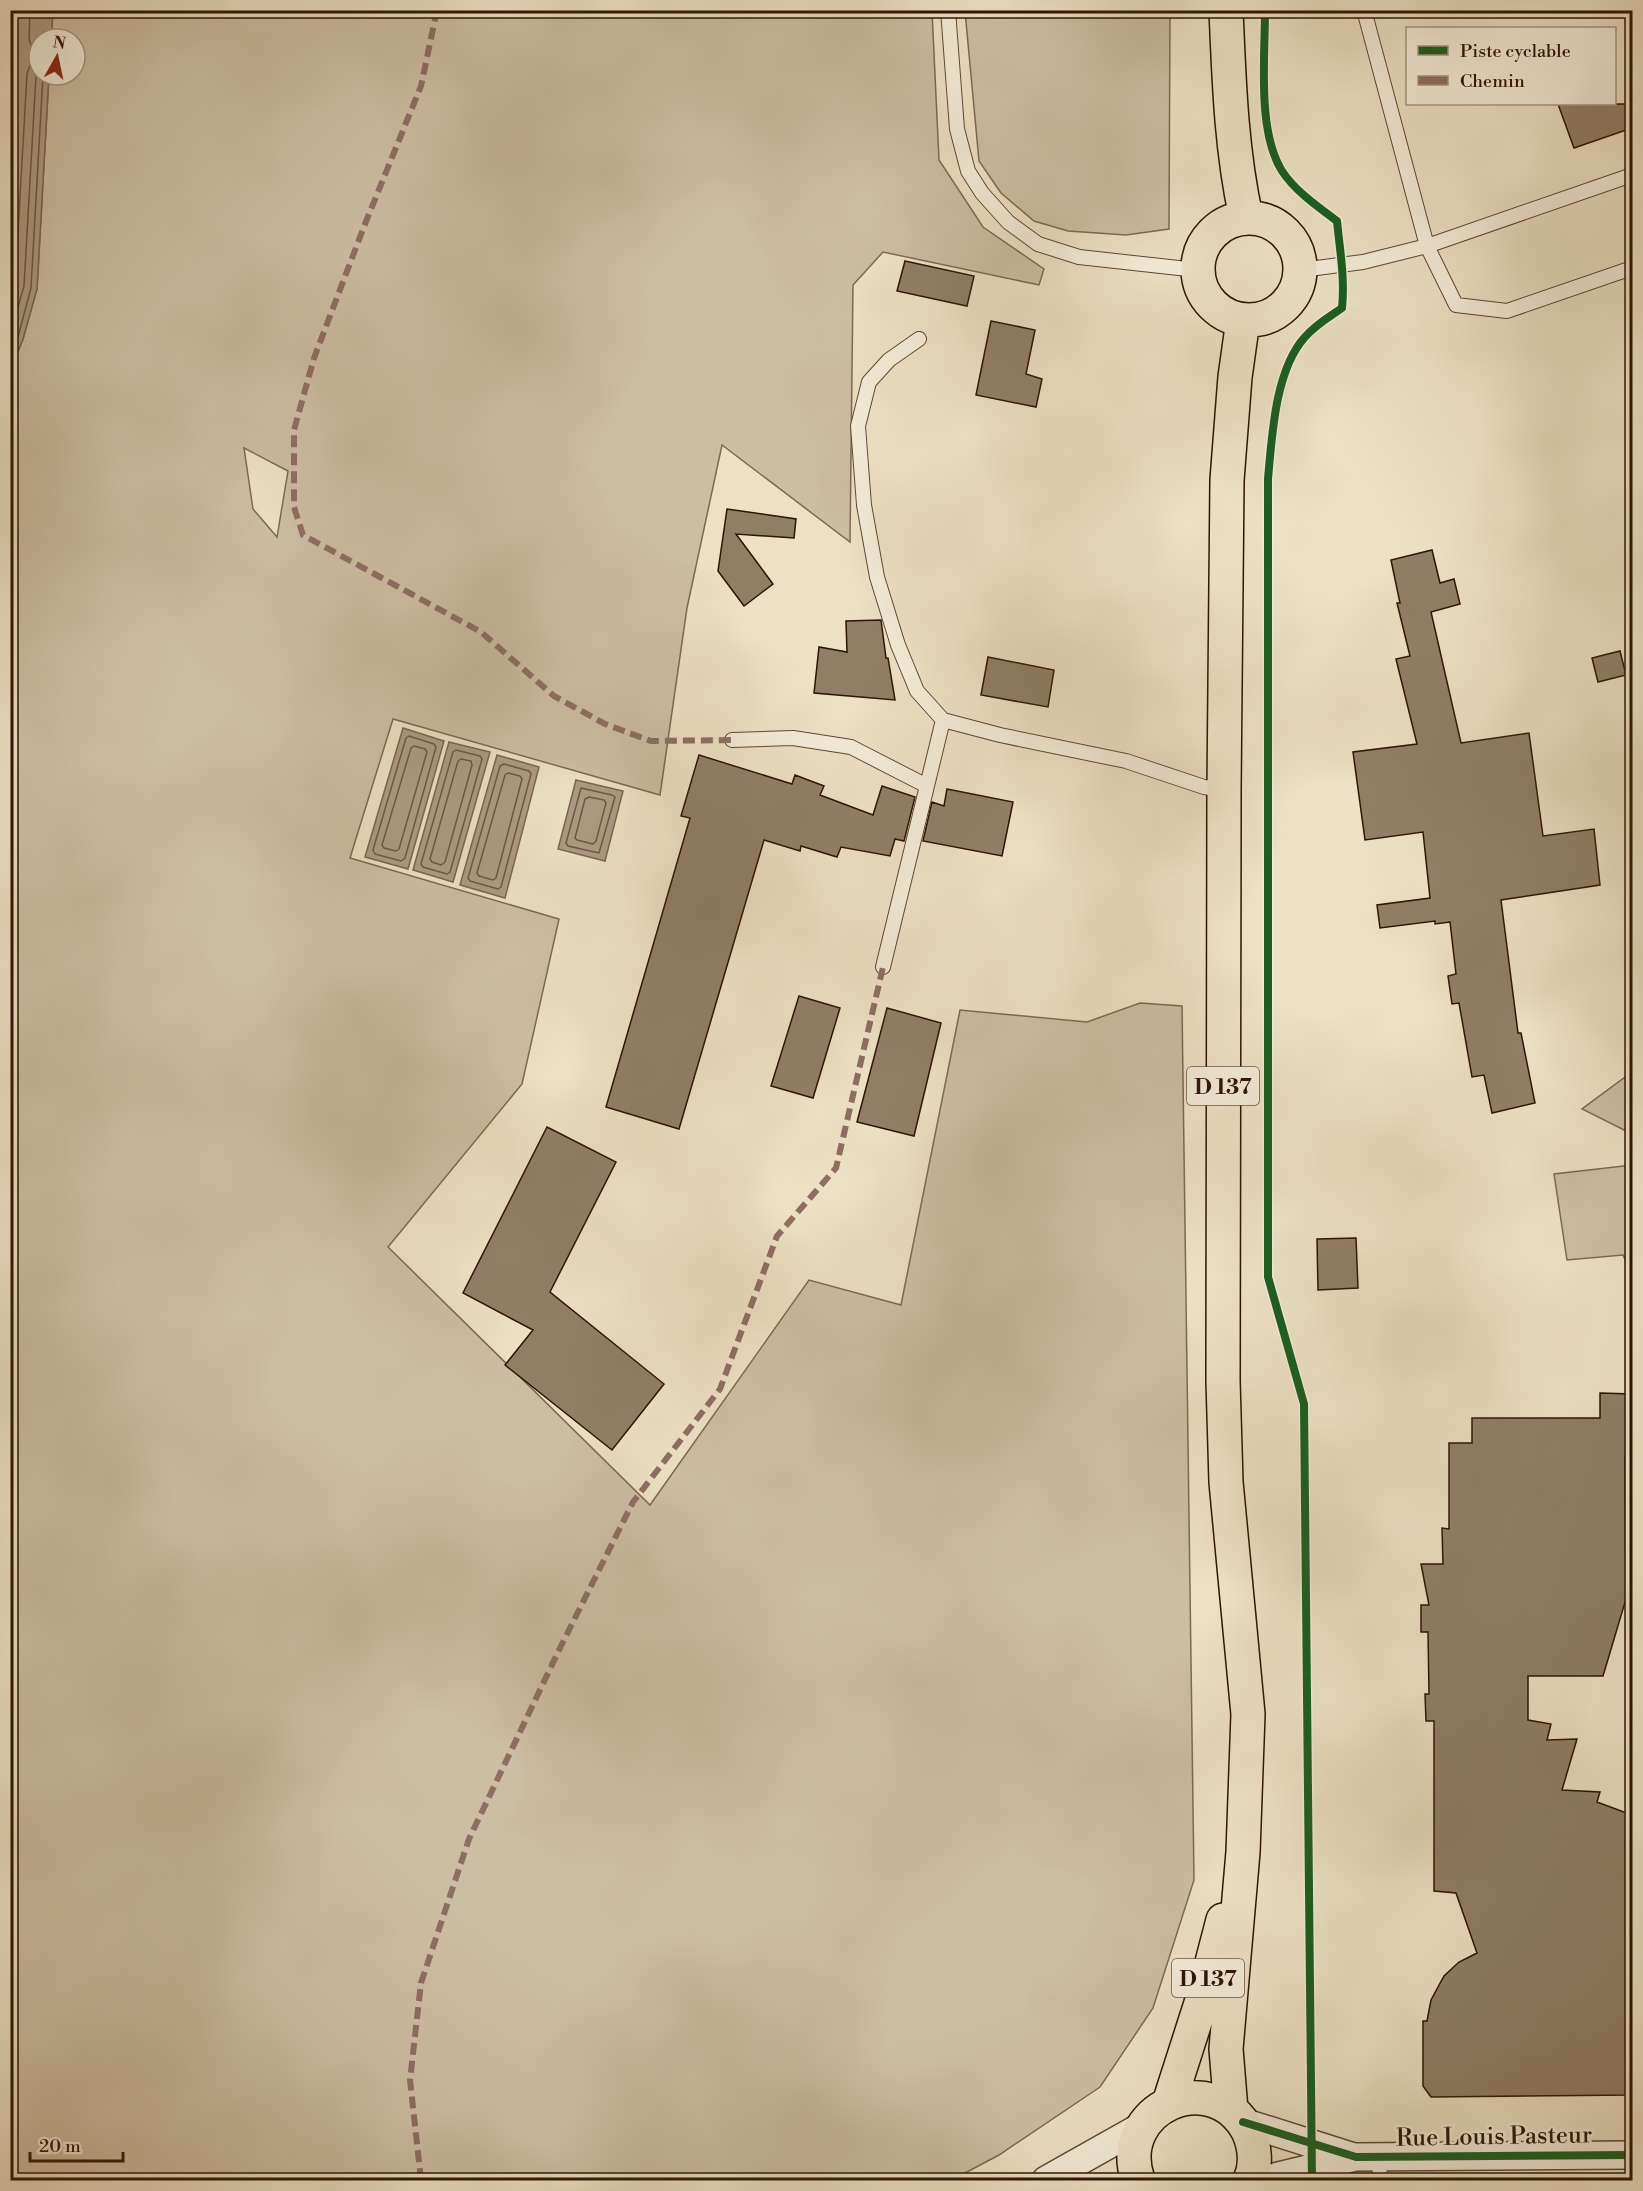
<svg xmlns="http://www.w3.org/2000/svg" width="1643" height="2191" viewBox="0 0 1643 2191" font-family="'Libre Bodoni',serif">
<style>
.green{fill:#ccbea2;stroke:#7c6952;stroke-width:1.5;fill-rule:evenodd}
.water{fill:#ab9b82;stroke:#79654f;stroke-width:1.5}
.lines{fill:none;stroke-linecap:round;stroke-linejoin:round}
.shore{stroke:#6c5842;stroke-width:1.5}
.building{fill:#907f67;stroke:#2d1403;stroke-width:1.5}
.lane-casing{stroke:#5d4733;stroke-width:16}
.street-casing{stroke:#5d4733;stroke-width:30}
.primary-casing{stroke:#2d1403;stroke-width:36}
.lane{stroke:#f3ecd8;stroke-width:14}
.street{stroke:#f3ecd8;stroke-width:27}
.primary{stroke:#ece1c3;stroke-width:33}
.quiet{stroke:#8d6e63;stroke-width:6;stroke-dasharray:12 6;stroke-linecap:butt}
.cycleway-casing{stroke:#f3ecd8;stroke-width:11}
.cycleway{stroke:#1b5e20;stroke-width:8}
.labels{text-anchor:middle;stroke-width:5;stroke-linejoin:round;paint-order:stroke}
.shield{fill:#f3ecd8;stroke:#685543;stroke-width:1.5}
.shield-label{font-size:22px;font-weight:bold;fill:#2d1403}
.street-label{font-size:24px;fill:#2d1403;stroke:#f3ecd8}
</style>
<rect width="100%" height="100%" fill="#ece1c3"/>
<filter id="stains"><feTurbulence type="fractalNoise" baseFrequency=".00333" numOctaves="4"/><feColorMatrix values="0 0 0 0 .2 0 0 0 0 .09 0 0 0 0 .02 0 0 0 .5 -.17"/></filter>
<radialGradient id="worn" r=".72"><stop offset=".6" stop-color="#630" stop-opacity="0"/><stop offset="1" stop-color="#630" stop-opacity=".3"/></radialGradient>
<path class="green" d="M53 11H932L939 160 983 227 1044 269 1039 285 883 252 853 285 850 542 722 445 687 608 660 795 393 719 350 858 559 919 522 1084 388 1247 650 1505 809 1280 901 1305 960 1010 1087 1022 1140 1003 1182 1006 1194 1880 1153 2008 1100 2087 999 2155 952 2180H11L10 370 23 339 37 289 49 75H75V39H51ZM244 448 288 471 277 537 253 509Z
M965 11H1170L1169 229 1126 235 1068 231 1034 221 1001 193 979 161Z
M1632 1072V1130H1624L1582 1109Z
M1632 1165V1276L1623 1255 1567 1260 1554 1174Z"/>
<path class="water" d="M11 10 53 11 51 39H39V75H49L37 289 23 339 11 370Z
M403 728 444 741 408 869 365 857Z
M449 742 490 752 453 882 413 870Z
M497 755 539 767 505 898 460 885Z
M576 780 623 791 605 861 558 849Z"/>
<g class="lines">
<path class="shore" d="M10 301 15 285 27 74 30 65 36 56 29 40 30 10
M10 335 24 286 36 76 39 67
M10 355 18 337 31 288 43 75
M409 736 434 744 436 747 405 858 401 861 375 854 373 850 406 738Z
M414 746 425 749 427 752 399 849 396 851 384 848 382 845 411 748Z
M456 750 480 756 482 759 450 872 447 874 423 867 421 864 453 752Z
M461 759 471 761 472 765 445 862 441 865 432 862 430 859 458 761Z
M504 764 529 771 531 774 501 887 498 889 470 881 468 878 500 766Z
M508 773 520 776 522 779 496 878 493 880 479 876 477 873 505 775Z
M581 788 612 795 615 797 599 853 568 846 566 843Z
M589 797 604 800 606 803 596 841 593 844 577 840 575 838 585 799Z"/>
</g>
<path class="building" d="M1558 104H1632V128L1574 148Z
M905 261 974 276 967 306 897 291Z
M991 321 1035 330 1026 374 1042 379 1036 407 976 395Z
M727 509 796 519 794 538 736 534 773 584 744 606 718 571Z
M1432 550 1440 583 1454 579 1460 604 1431 612 1461 743 1529 733 1543 836 1594 829 1600 885 1501 900 1518 1033H1521L1535 1103 1492 1113 1484 1075 1472 1077 1459 1003 1452 1004 1448 976 1456 974 1450 922 1435 924V921L1380 928 1377 905 1430 898 1423 832 1365 840 1353 752 1417 744 1396 659 1410 656 1397 603H1400L1391 560Z
M881 620 886 658H888L895 700 814 693 819 647 847 652 846 621Z
M1620 651 1626 675 1598 682 1592 658Z
M988 657 1054 670 1048 707 981 695Z
M699 755 792 784 795 775 824 786 820 795 873 815 882 786 915 797 904 841 895 839 890 856 841 847 837 857 801 846 800 851 764 840 679 1129 606 1107 690 818 681 816Z
M947 789 1013 802 1002 856 923 841 932 802 944 806Z
M799 996 840 1008 813 1098 771 1086Z
M887 1008 941 1023 914 1136 857 1122Z
M547 1127 616 1162 550 1292 664 1384 612 1450 505 1365 533 1330 463 1293Z
M1356 1238 1358 1288 1318 1290 1317 1239Z
M1600 1393 1632 1394V1455L1625 1456 1626 1599 1603 1676H1528V1720L1551 1724 1547 1740 1577 1739 1562 1790 1600 1792 1597 1802 1632 1815V2095L1431 2097 1423 2086V2021H1427L1431 2000 1444 1976 1459 1962 1477 1953 1456 1893 1434 1891V1721H1426L1425 1694H1429L1428 1632H1421V1605H1429L1421 1564H1443L1442 1528 1449 1529V1443H1472V1418H1600Z"/>
<g class="lines">
<g class="lane-casing">
<path id="lane" d="M948 10 957 129 968 171 982 193 1008 222 1038 244 1079 257 1197 270
M1364 10 1427 246 1456 305 1507 311 1632 268
M1301 270 1363 262 1427 246 1632 175
M919 339 889 360 869 382 858 426 864 505 877 577 898 645 917 691 943 720 1000 735 1126 761 1204 787 1224 790
M732 740 793 738 851 747 927 786
M883 967 943 720
M1379 2157 1380 2180"/>
</g>
<g class="street-casing">
<path id="street" d="M1243 2122 1354 2157
M1046 2180 1142 2126
M1269 2180 1278 2176 1356 2157 1632 2155"/>
</g>
<g class="primary-casing">
<path id="primary" d="M1226 10C1229 80 1231 149 1246 217
M1198 269a51 51 0 1 1 102 0a51 51 0 1 1-102 0Z
M1169 2103 1203 1997 1223 1920
M1231 2110 1226 2049 1243 1852 1248 1714 1226 1482 1223 1381 1224 790 1227 480 1235 377 1243 320
M1138 2180C1113 2108 1212 2064 1248 2131 1255 2146 1257 2165 1250 2180"/>
</g>
<use href="#lane" class="lane"/>
<use href="#street" class="street"/>
<use href="#primary" class="primary"/>
<path class="quiet" d="M437 10 421 86 365 224 314 358 294 430V507L303 535 481 632 554 696 605 724 651 741 732 740
M421 2180 410 2080 421 1983 469 1839 560 1648 633 1502 720 1389 777 1236 836 1168 883 967"/>
<g class="cycleway-casing">
<path id="cycleway" d="M1265 10C1265 58 1257 131 1282 171 1295 191 1318 207 1337 221 1340 251 1345 279 1342 308 1329 317 1315 325 1305 337 1275 370 1272 436 1268 479V1277L1304 1404 1312 2180
M1243 2122 1356 2157 1632 2155"/>
</g>
<use href="#cycleway" class="cycleway"/>
</g>
<g class="labels">
<g class="shield">
<rect x="1187" y="1067" width="72" height="38" rx="4.5"/>
<rect x="1172" y="1959" width="72" height="38" rx="4.5"/>
</g>
<g class="shield-label">
<text x="1223" y="1094">D 137</text>
<text x="1208" y="1986">D 137</text>
</g>
<g class="street-label">
<text transform="translate(1494 2136) rotate(-1)" y="8">Rue Louis Pasteur</text>
</g>
</g>
<rect width="1643" height="2191" fill="none" stroke="#ece1c3" stroke-width="36"/>
<rect x="12" y="12" width="1619" height="2167" fill="none" stroke="#2d1403" stroke-width="3"/>
<rect x="18" y="18" width="1607" height="2155" fill="none" stroke="#2d1403" stroke-width="1.5"/>
<rect x="1406" y="27" width="210" height="78" fill="#f3ecd8" stroke="#a49683" stroke-width="1.5"/>
<rect x="1418" y="46" width="30" height="9" fill="#1b5e20" stroke="#a49683" stroke-width="1.5"/>
<text x="1460" y="57" font-size="18" fill="#2d1403">Piste cyclable</text>
<rect x="1418" y="76" width="30" height="9" fill="#8d6e63" stroke="#a49683" stroke-width="1.5"/>
<text x="1460" y="87" font-size="18" fill="#2d1403">Chemin</text>
<g transform="translate(57 57) rotate(9)"><circle r="28" fill="#f3ecd8" stroke="#a49683" stroke-width="1.5"/>
<path d="M0-4.5L10 22L0 15L-10 22Z" fill="#8f2418"/>
<text y="-9" font-size="16" font-weight="bold" text-anchor="middle" fill="#2d1403">N</text>
</g>
<path d="M30 2152v9h93v-9" fill="none" stroke="#2d1403" stroke-width="3"/>
<text x="39" y="2152" font-size="18" fill="#2d1403" stroke="#f3ecd8" stroke-width="4.5" paint-order="stroke">20 m</text>
<rect width="100%" height="100%" filter="url(#stains)"/>
<rect width="100%" height="100%" fill="url(#worn)"/>
</svg>
